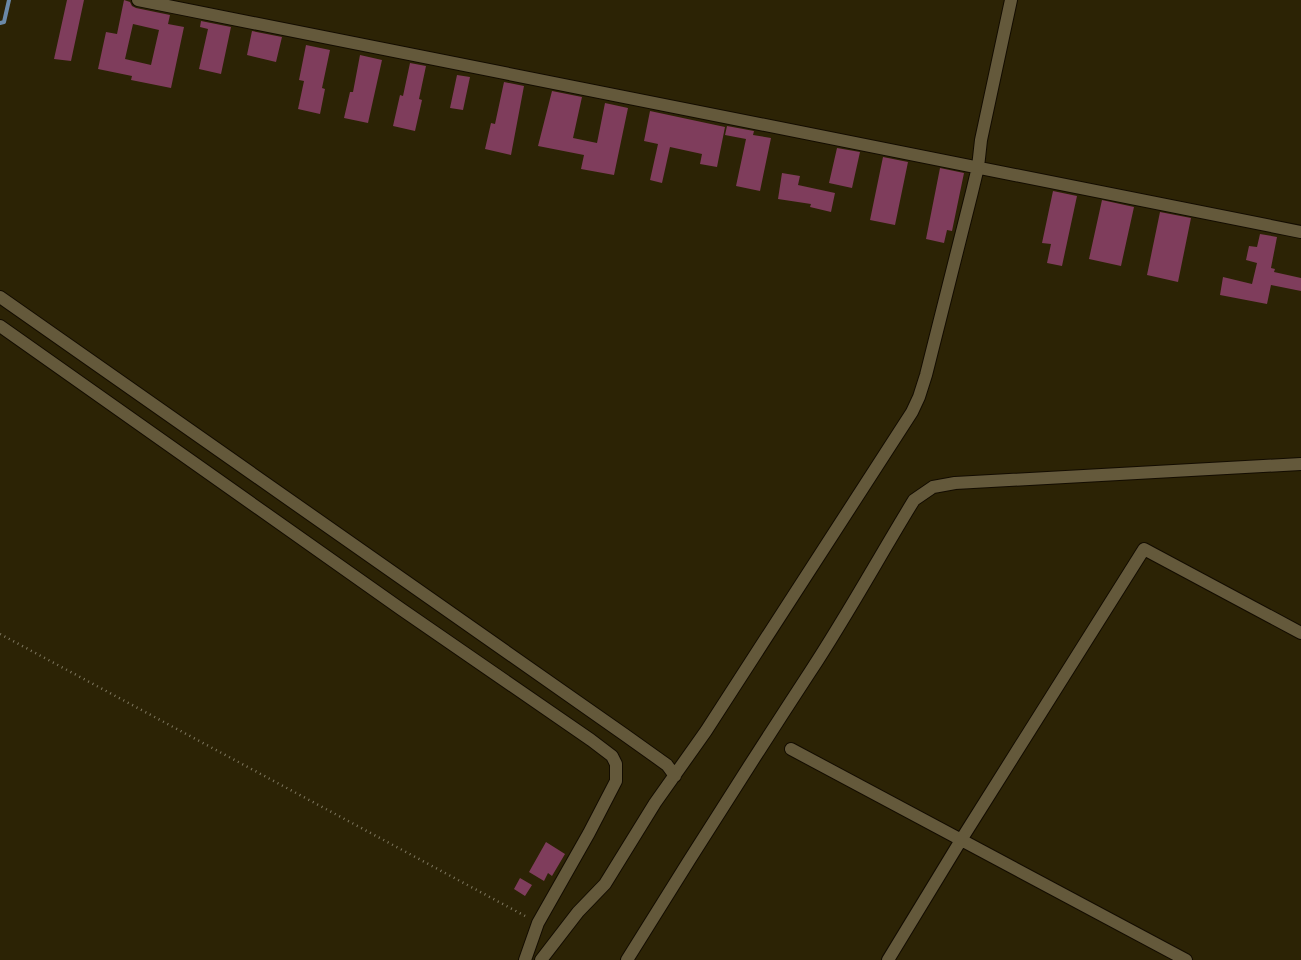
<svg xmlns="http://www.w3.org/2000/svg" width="1301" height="960" viewBox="0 0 1301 960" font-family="Cabin,sans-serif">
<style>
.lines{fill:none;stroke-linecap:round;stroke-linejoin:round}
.stream{stroke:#6b89a8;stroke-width:4}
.building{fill:#7f3d5c;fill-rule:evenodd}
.minor-casing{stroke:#130c00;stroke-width:14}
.path{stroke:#7f7860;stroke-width:2.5;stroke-dasharray:1 4;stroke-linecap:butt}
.minor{stroke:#64593b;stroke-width:12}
</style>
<rect width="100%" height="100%" fill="#2c2305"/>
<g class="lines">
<path class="stream" d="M0 23 4 22 9 0"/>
</g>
<path class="building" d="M67 0H84L71 61 54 59Z
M124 0 130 2 132 6 136 8 170 15 168 24 184 27 171 88 131 80 132 76 98 69 106 32 117 34ZM133 24 159 30 151 65 125 59Z
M201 21 231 27 221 74 199 69 208 29 200 27Z
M252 31 282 37 276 62 247 55Z
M306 45 330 50 322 88 325 89 320 114 298 109 304 81 299 80Z
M360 55 382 60 368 123 344 118 350 92H353Z
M410 63 426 66 419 99 422 100 415 131 393 126 400 95 403 96Z
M457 75 470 77 463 110 450 108Z
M504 82 524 86 511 155 485 149 491 123 495 124Z
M552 91 582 97 573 138 597 143 605 103 628 108 614 175 581 169 584 155 538 146Z
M650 111 725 127 717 167 700 164 702 154 670 147 662 183 650 180 658 144 644 141Z
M727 126 754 131 753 135 771 138 760 191 736 186 746 139 725 135Z
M837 148 860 152 852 188 829 183Z
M883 157 908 162 895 225 870 220Z
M940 168 964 173 952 231 947 230 944 243 926 239Z
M782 173 800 176 798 185 835 193 831 212 810 207 811 204 778 199Z
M1053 191 1077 196 1062 266 1047 263 1051 244 1042 243Z
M1102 200 1134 207 1121 266 1089 259Z
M1160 212 1191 218 1178 282 1147 275Z
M1260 234 1277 237 1271 268 1275 269 1274 272 1301 278V291L1271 285 1267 304 1220 295 1223 277 1252 284 1257 263 1246 260 1249 246 1257 247Z
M546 842 565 854 552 876 548 873 544 881 529 872Z
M520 878 532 885 525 896 514 889Z"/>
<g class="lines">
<g class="minor-casing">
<path id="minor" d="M138 0 1301 232
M0 297 625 735 667 765 675 776
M0 326 401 609 591 740 612 756 616 764V781L589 833 538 923 525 960
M791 749 1186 960
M541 960 578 912 605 884 655 803 706 731 912 412 919 397 926 375 972 192 978 167 981 140 1011 0
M627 960C687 863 748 767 810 672 847 616 879 557 914 500L933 487 955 483 1301 464
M888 960 961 840 1144 549 1301 633"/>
</g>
<path class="path" d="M0 634 527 917"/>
<use href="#minor" class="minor"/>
</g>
</svg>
